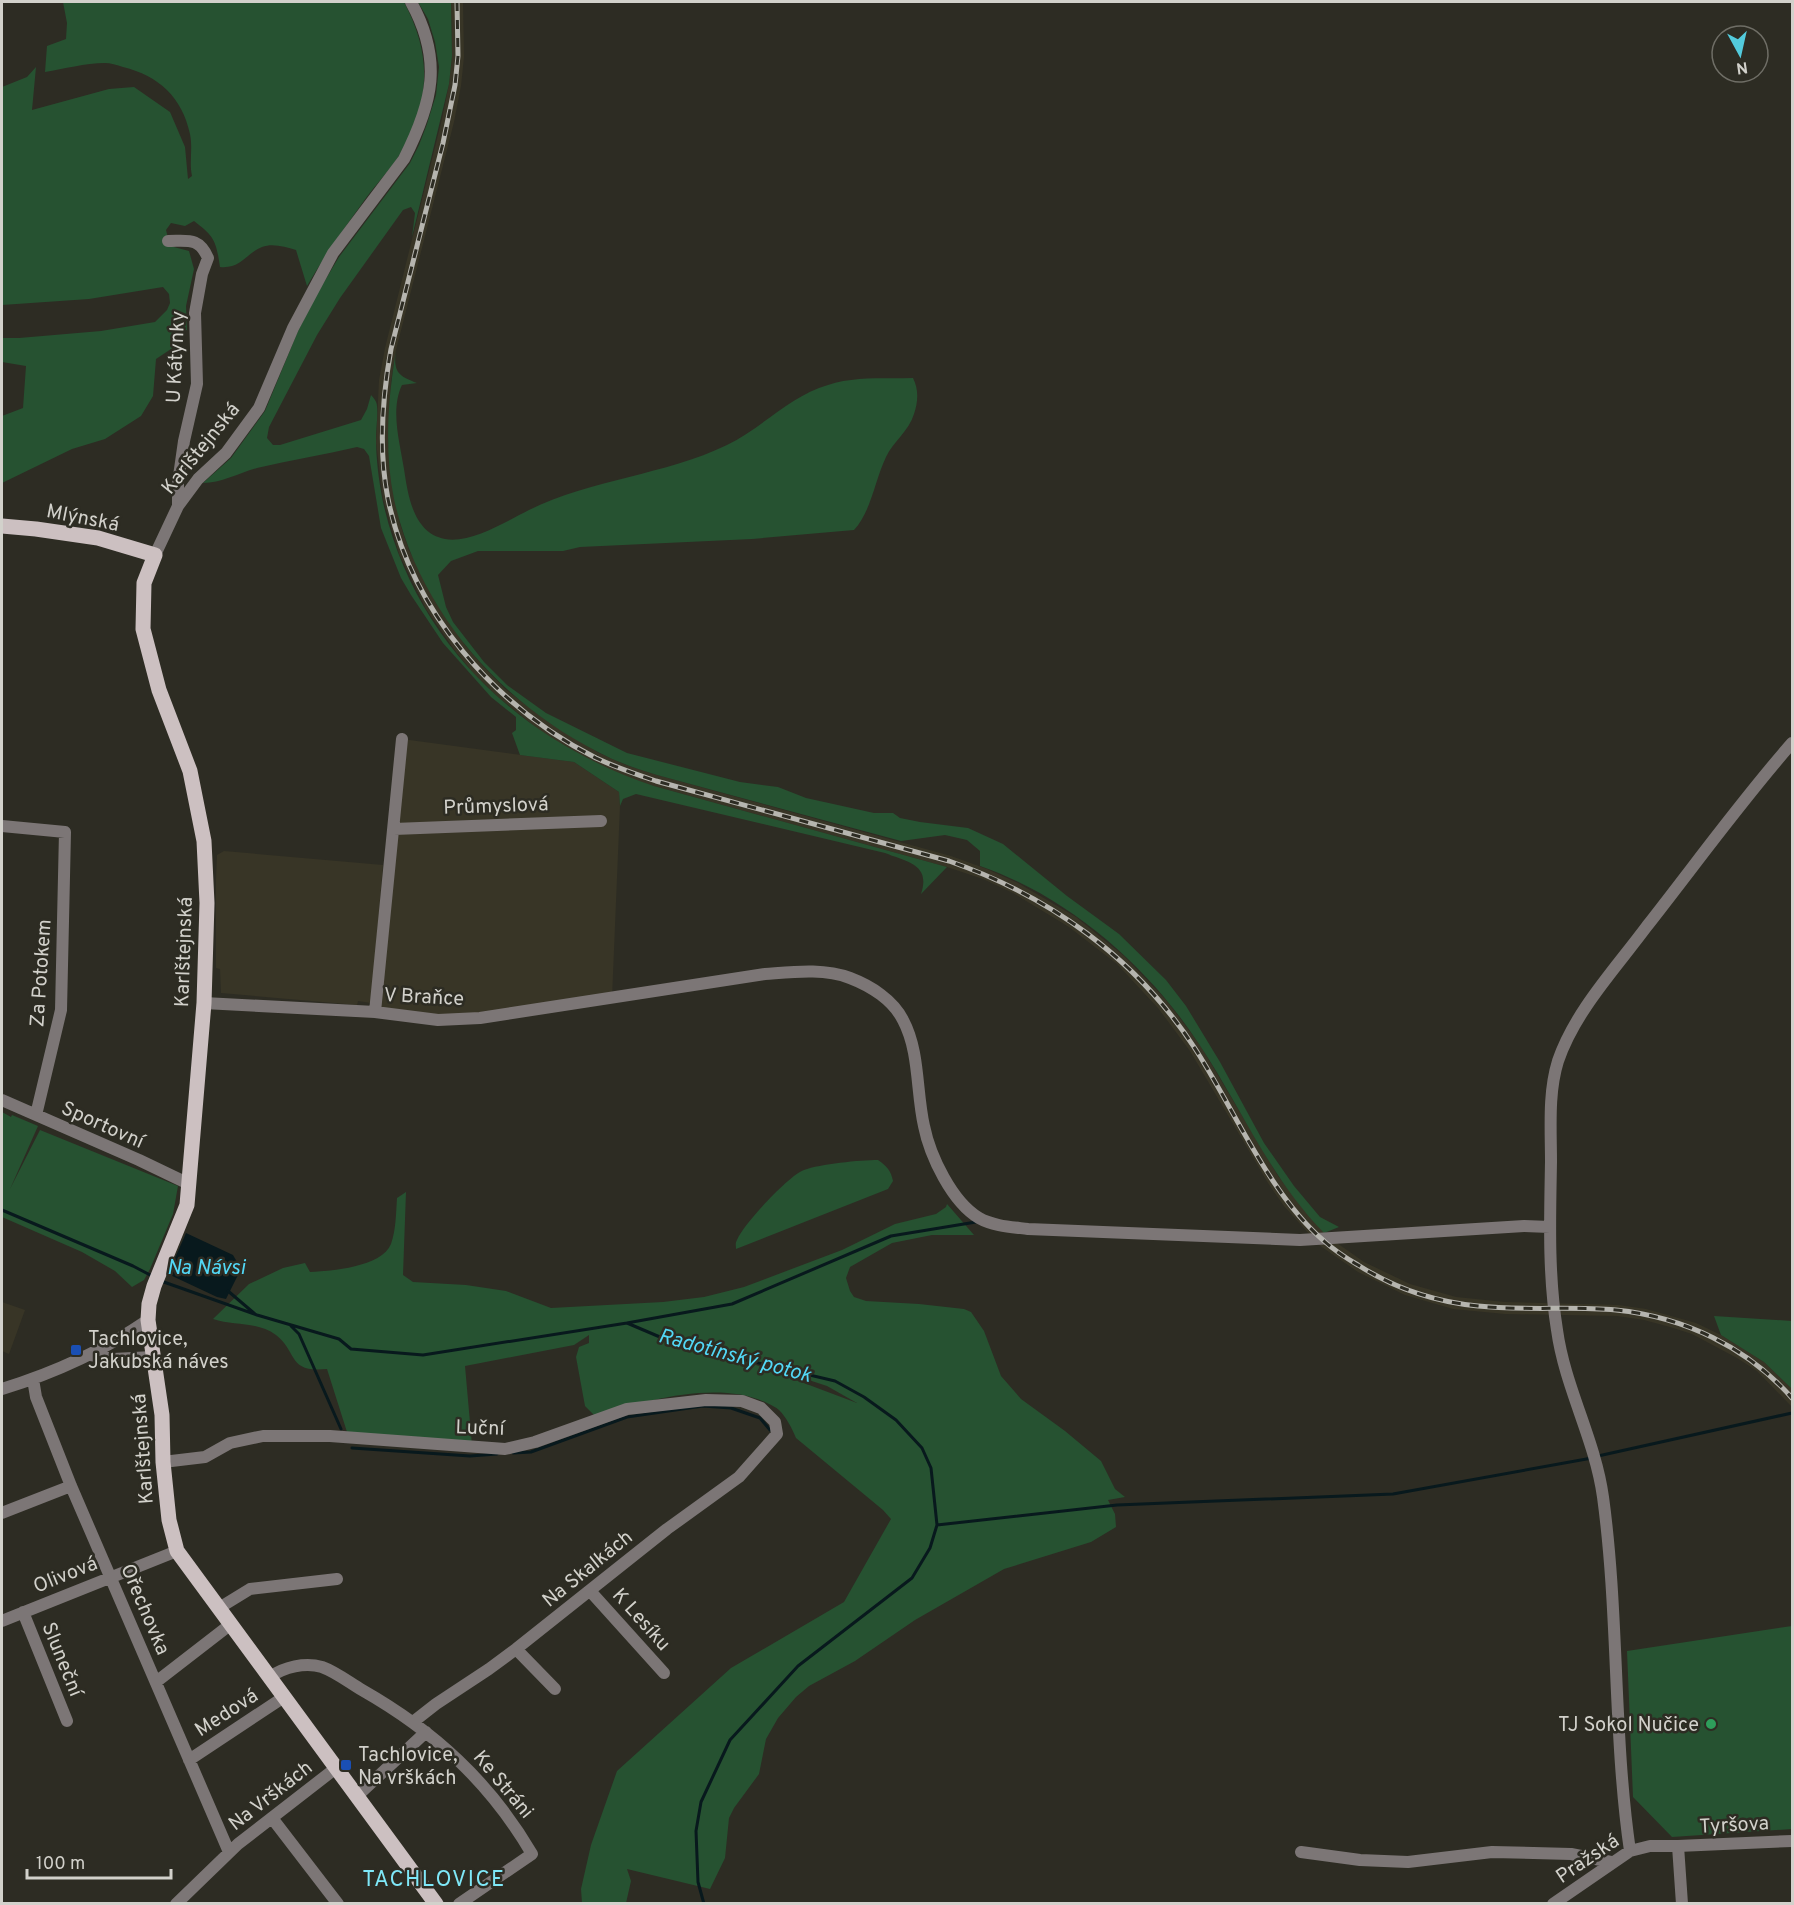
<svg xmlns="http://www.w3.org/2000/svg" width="1794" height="1905" viewBox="0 0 1794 1905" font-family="Overpass,sans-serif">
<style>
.built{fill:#383526}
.green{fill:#265231;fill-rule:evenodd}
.water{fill:#08191d}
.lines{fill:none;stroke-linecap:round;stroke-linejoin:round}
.stream{stroke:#08191d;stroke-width:3}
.minor{stroke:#7c7676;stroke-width:12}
.major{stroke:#ccc0c1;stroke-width:15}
.rail-casing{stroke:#b6b5af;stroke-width:5}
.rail{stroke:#2d2c23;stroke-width:3;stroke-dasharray:9;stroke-linecap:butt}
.transit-dot{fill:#1a4fb4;stroke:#2d2c23;stroke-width:2}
.leisure-dot{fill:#2e9e5b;stroke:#2d2c23;stroke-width:2}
.labels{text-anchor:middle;stroke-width:5;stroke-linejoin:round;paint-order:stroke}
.street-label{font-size:20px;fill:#d2d1cb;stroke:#2d2c23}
.poi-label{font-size:20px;fill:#d2d1cb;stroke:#2d2c23;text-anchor:start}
.water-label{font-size:21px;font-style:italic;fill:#52d8f6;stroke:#2d2c23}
.quarter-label{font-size:22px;letter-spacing:1.5px;fill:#7fe8f8;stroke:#2d2c23}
</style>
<rect width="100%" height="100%" fill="#2d2c23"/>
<path class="built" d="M451 2H463L464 57 461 86 454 122 396 350 391 381 388 442 400 524 409 550 436 603 465 645 483 666 505 689 550 723 599 753 626 765 657 775 951 856 987 869 1018 883 1076 917 1124 956 1167 1001 1200 1045 1278 1176 1327 1236 1364 1262 1410 1284 1456 1297 1505 1302 1618 1305 1646 1309 1696 1323 1721 1335 1764 1362 1792 1389V1407L1757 1371 1737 1358 1692 1334 1670 1327 1644 1320 1617 1316 1505 1314 1453 1309 1405 1295 1358 1272 1319 1245 1284 1206 1268 1183 1190 1051 1158 1008 1117 964 1069 927 1013 893 983 879 947 867 654 786 622 776 593 763 543 733 498 697 474 674 456 652 426 609 399 554 383 499 376 442 379 380 385 348 442 119 449 84 452 56Z
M402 739 574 762 619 792 620 806 612 998 480 1018 375 1012Z
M224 851 383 865 371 1003 358 1001 357 1005 221 993 220 969 216 968V879L217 855Z
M2 1302 25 1310 9 1354 2 1351Z"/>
<path class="green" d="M63 2H404C432 55 431 101 400 154 390 170 376 184 366 198 345 227 325 255 307 286L296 250C285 247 273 243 262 247 245 254 241 269 220 267 216 241 215 237 194 221L185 226 171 223 166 230 170 246 189 251 194 269 186 306 187 330 180 332V343L156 359 153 396 141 416 105 439 72 449 2 483V416L23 408 26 366 2 362V338H19L101 331 155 322 167 310 170 303 169 294 163 287 89 299 2 305V87L27 77 36 67 32 110 109 89 134 87 170 112 185 147 188 179 192 176C189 162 193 149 190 134 182 97 159 76 123 67 117 65 110 63 105 63 85 63 64 69 45 72L47 46 66 39 67 23Z
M418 2H451L452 56 449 84 412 237 415 213 411 207 403 210 340 298 317 335 269 427 267 438 273 445H280L361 420 367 409 371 395C374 398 377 402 377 406 378 417 376 428 376 438 376 459 379 482 383 502 414 642 521 742 654 786L947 867 921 894C931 864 907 862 885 853L636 794 623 799 620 806 619 792 574 762 520 755 512 733 516 730V717L491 697 443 643 411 595 401 578 381 528 369 456 364 449 357 447C324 455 290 460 257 468 239 473 221 483 203 483L231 458 265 411 298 331 318 292 339 257 410 163 419 145 427 124 436 95 439 67 435 42 428 19Z
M396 350C393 372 398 376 417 383L402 385C390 410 400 443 404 469 408 495 413 533 445 539 470 544 507 521 529 510 592 479 665 475 727 445 762 428 790 396 828 385 854 376 886 379 913 378 919 390 918 402 914 414 909 431 893 442 886 457 875 480 871 512 854 530L752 539 580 547 563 551H478L451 561 438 575 446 607 453 622 484 662 507 685 546 713 627 753 740 782 778 787 806 798 874 813H893L900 818 920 822 968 828 1003 844 1067 896 1119 934 1166 980 1186 1006 1220 1062 1264 1143 1294 1186 1320 1217 1339 1227 1324 1233C1270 1178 1241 1107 1199 1044 1148 966 1069 897 980 866V851L967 840 945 835 901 841 657 775C637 769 617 762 598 752 499 702 418 609 394 499 384 450 388 399 396 350Z
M2 1112 11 1117 12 1115 38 1126 10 1189 40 1130 178 1186 173 1214 150 1269 144 1280 132 1287 115 1271 82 1252 2 1217Z
M878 1160C887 1166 891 1171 893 1181L888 1189 736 1249C736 1244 735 1244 737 1240 743 1225 789 1175 804 1170 820 1164 860 1160 878 1160Z
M406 1192 403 1275 413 1282 466 1285 506 1291 551 1308 663 1302 704 1297 744 1287 842 1250 895 1224 936 1214 946 1207 947 1204 974 1235H932L892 1243 850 1267 846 1278 850 1291 854 1297 866 1301 919 1304 964 1309 971 1312 984 1331 1001 1376 1021 1399 1065 1431 1101 1461 1115 1489 1125 1497 1108 1500 1115 1514 1116 1527 1091 1542 1004 1569 915 1620 855 1661 809 1686 796 1697 778 1718 766 1739 759 1774 734 1808 729 1818 725 1858 710 1889 627 1869 631 1881 626 1903H582L581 1889 591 1845 617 1771 731 1668 844 1602 891 1519 883 1510 796 1438C792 1428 786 1417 779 1410 776 1407 771 1405 767 1403 719 1380 644 1400 596 1417L585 1406 576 1357 579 1347 589 1343V1335L574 1345 465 1366 472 1445 347 1432 327 1369C287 1373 298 1352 276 1335 257 1321 234 1326 213 1319L249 1284 283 1268 305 1263 310 1272C331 1271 382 1267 391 1244 396 1230 396 1213 397 1198ZM681 1338 827 1386 857 1403 748 1362 686 1346H677Z
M1714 1316 1792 1321V1389L1764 1362 1721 1335Z
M1792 1626V1829L1672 1837 1633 1797 1627 1651Z"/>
<path class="water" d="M186 1233 233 1255 241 1269 226 1299 217 1297 168 1274Z"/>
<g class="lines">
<path class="stream" d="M2 1210 133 1266 152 1276
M161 1281 257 1315 339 1339 351 1349 423 1355 627 1323 674 1343 835 1381 864 1397 896 1420 922 1448 931 1468 937 1525 930 1548 912 1578 798 1666 730 1740 701 1802 696 1831 698 1882 704 1904
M228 1291 255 1314
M627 1323 732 1304 891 1236 976 1222
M291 1326 299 1334 341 1429
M352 1448 470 1456 497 1454
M513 1453 531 1452 627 1417 703 1406 731 1408 760 1418 770 1430
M1598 1456 1792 1413
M937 1525 1117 1505 1393 1494 1592 1458"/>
<path class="minor" d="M168 241C188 241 199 237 208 258L202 274 195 313 197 384 184 441 178 483V506
M155 555 178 506 198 479 226 453 259 408 293 328 333 253 404 159C433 102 443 60 411 2
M2 826 65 832 61 1010 36 1115
M394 829 601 821
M204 1003 375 1012 438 1020 480 1018 765 974C793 972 823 968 850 978 871 986 893 1000 903 1020 920 1052 916 1091 924 1126 930 1156 952 1202 979 1218 993 1226 1012 1227 1028 1229L1300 1240 1524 1226 1550 1227
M375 1012 402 739
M2 1100 139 1160 189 1184
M91 1355 113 1359 153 1357
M33 1379 36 1397 71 1486 229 1852
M2 1389C54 1373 103 1351 148 1320
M163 1462 205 1457 230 1443 263 1436H330L505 1449 535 1442 627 1409 706 1400 742 1401 761 1408 775 1422 777 1434 739 1477 667 1529 516 1649 489 1669 436 1704 413 1722
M2 1513 71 1486
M591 1592 664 1673
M219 1608 250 1589 337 1579
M23 1612 67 1721
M2 1621 177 1551
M516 1649 555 1689
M270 1677C284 1667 305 1662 322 1667 336 1672 350 1683 362 1690 434 1731 490 1782 532 1854L459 1904
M156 1682 231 1624
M189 1760 284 1697
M357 1796 426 1732
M272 1818 338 1904
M1678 1846 1682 1904
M1630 1851C1613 1734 1619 1614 1603 1497 1595 1439 1565 1388 1557 1330 1548 1274 1550 1218 1551 1162 1551 1129 1548 1093 1558 1061 1575 1011 1616 968 1647 926 1695 865 1741 801 1792 743
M1301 1852 1360 1860 1408 1862 1492 1852 1571 1854 1611 1862
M176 1904 238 1844 336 1768
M1553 1904 1630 1851 1650 1846H1678L1792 1841"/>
<path class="major" d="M2 526 36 529 98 538 155 555 144 583 143 629 159 690 190 771 204 841 207 903 204 1003 187 1205 154 1286 149 1304 148 1320 162 1415 163 1462 169 1520 177 1551 436 1904"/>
<g class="rail-casing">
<path id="rail" d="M457 2 458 56 455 85 443 143 391 349C382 399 378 449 388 499 411 611 495 707 596 758 615 767 635 774 656 781L949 861C1049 896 1135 957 1194 1047 1234 1108 1268 1193 1324 1241 1334 1250 1346 1258 1358 1265 1394 1288 1436 1302 1478 1306 1524 1311 1570 1306 1616 1310 1684 1317 1747 1347 1792 1398"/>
</g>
<use href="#rail" class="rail"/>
</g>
<g class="transit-dot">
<rect x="70" y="1344" width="12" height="12" rx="3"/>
<rect x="340" y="1759" width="12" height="12" rx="3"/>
</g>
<circle class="leisure-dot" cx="1711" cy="1724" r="6"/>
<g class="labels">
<g class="street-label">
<text transform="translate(175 357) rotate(-87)" y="7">U Kátynky</text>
<text transform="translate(200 448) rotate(-51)" y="7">Karlštejnská</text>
<text transform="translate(83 517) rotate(11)" y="7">Mlýnská</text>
<text transform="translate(496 805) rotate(-2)" y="7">Průmyslová</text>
<text transform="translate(183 952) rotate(-88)" y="7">Karlštejnská</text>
<text transform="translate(40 973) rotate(-86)" y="7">Za Potokem</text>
<text transform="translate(424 996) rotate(3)" y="7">V Braňce</text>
<text transform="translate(103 1124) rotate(24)" y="7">Sportovní</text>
<text transform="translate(480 1427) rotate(2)" y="7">Luční</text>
<text transform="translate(142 1449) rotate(-94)" y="7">Karlštejnská</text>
<text transform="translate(587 1568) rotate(-39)" y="7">Na Skalkách</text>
<text transform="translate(65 1574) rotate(-22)" y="7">Olivová</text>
<text transform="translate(146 1609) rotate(67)" y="7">Ořechovka</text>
<text transform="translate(642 1619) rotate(48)" y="7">K Lesíku</text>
<text transform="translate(63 1659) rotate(68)" y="7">Sluneční</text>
<text transform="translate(226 1712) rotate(-33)" y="7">Medová</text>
<text transform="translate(504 1784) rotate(50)" y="7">Ke Stráni</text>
<text transform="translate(270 1795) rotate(-38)" y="7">Na Vrškách</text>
<text transform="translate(1734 1824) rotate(-3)" y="7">Tyršova</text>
<text transform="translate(1587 1858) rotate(-34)" y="7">Pražská</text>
</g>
<g class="poi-label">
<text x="88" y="1345">Tachlovice,<tspan x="88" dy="23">Jakubská náves</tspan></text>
<text x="1699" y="1731" text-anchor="end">TJ Sokol Nučice</text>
<text x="358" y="1761">Tachlovice,<tspan x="358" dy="23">Na vrškách</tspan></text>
</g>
<g class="water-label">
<text x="206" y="1274">Na Návsi</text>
<text transform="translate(735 1355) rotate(15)" y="7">Radotínský potok</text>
</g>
<g class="quarter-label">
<text x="434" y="1886">TACHLOVICE</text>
</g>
</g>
<rect width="1794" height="1905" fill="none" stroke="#d2d1cb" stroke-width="6"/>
<g transform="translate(1740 54) rotate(172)"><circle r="28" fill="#2d2c23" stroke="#6f6e66" stroke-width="1.5"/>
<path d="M0-4.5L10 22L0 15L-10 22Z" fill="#53cbdc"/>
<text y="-9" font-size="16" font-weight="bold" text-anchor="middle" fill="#d2d1cb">N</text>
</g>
<path d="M27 1869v9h144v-9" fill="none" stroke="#d2d1cb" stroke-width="3"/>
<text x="36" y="1869" font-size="18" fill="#d2d1cb" stroke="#2d2c23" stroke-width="4.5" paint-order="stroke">100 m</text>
</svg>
